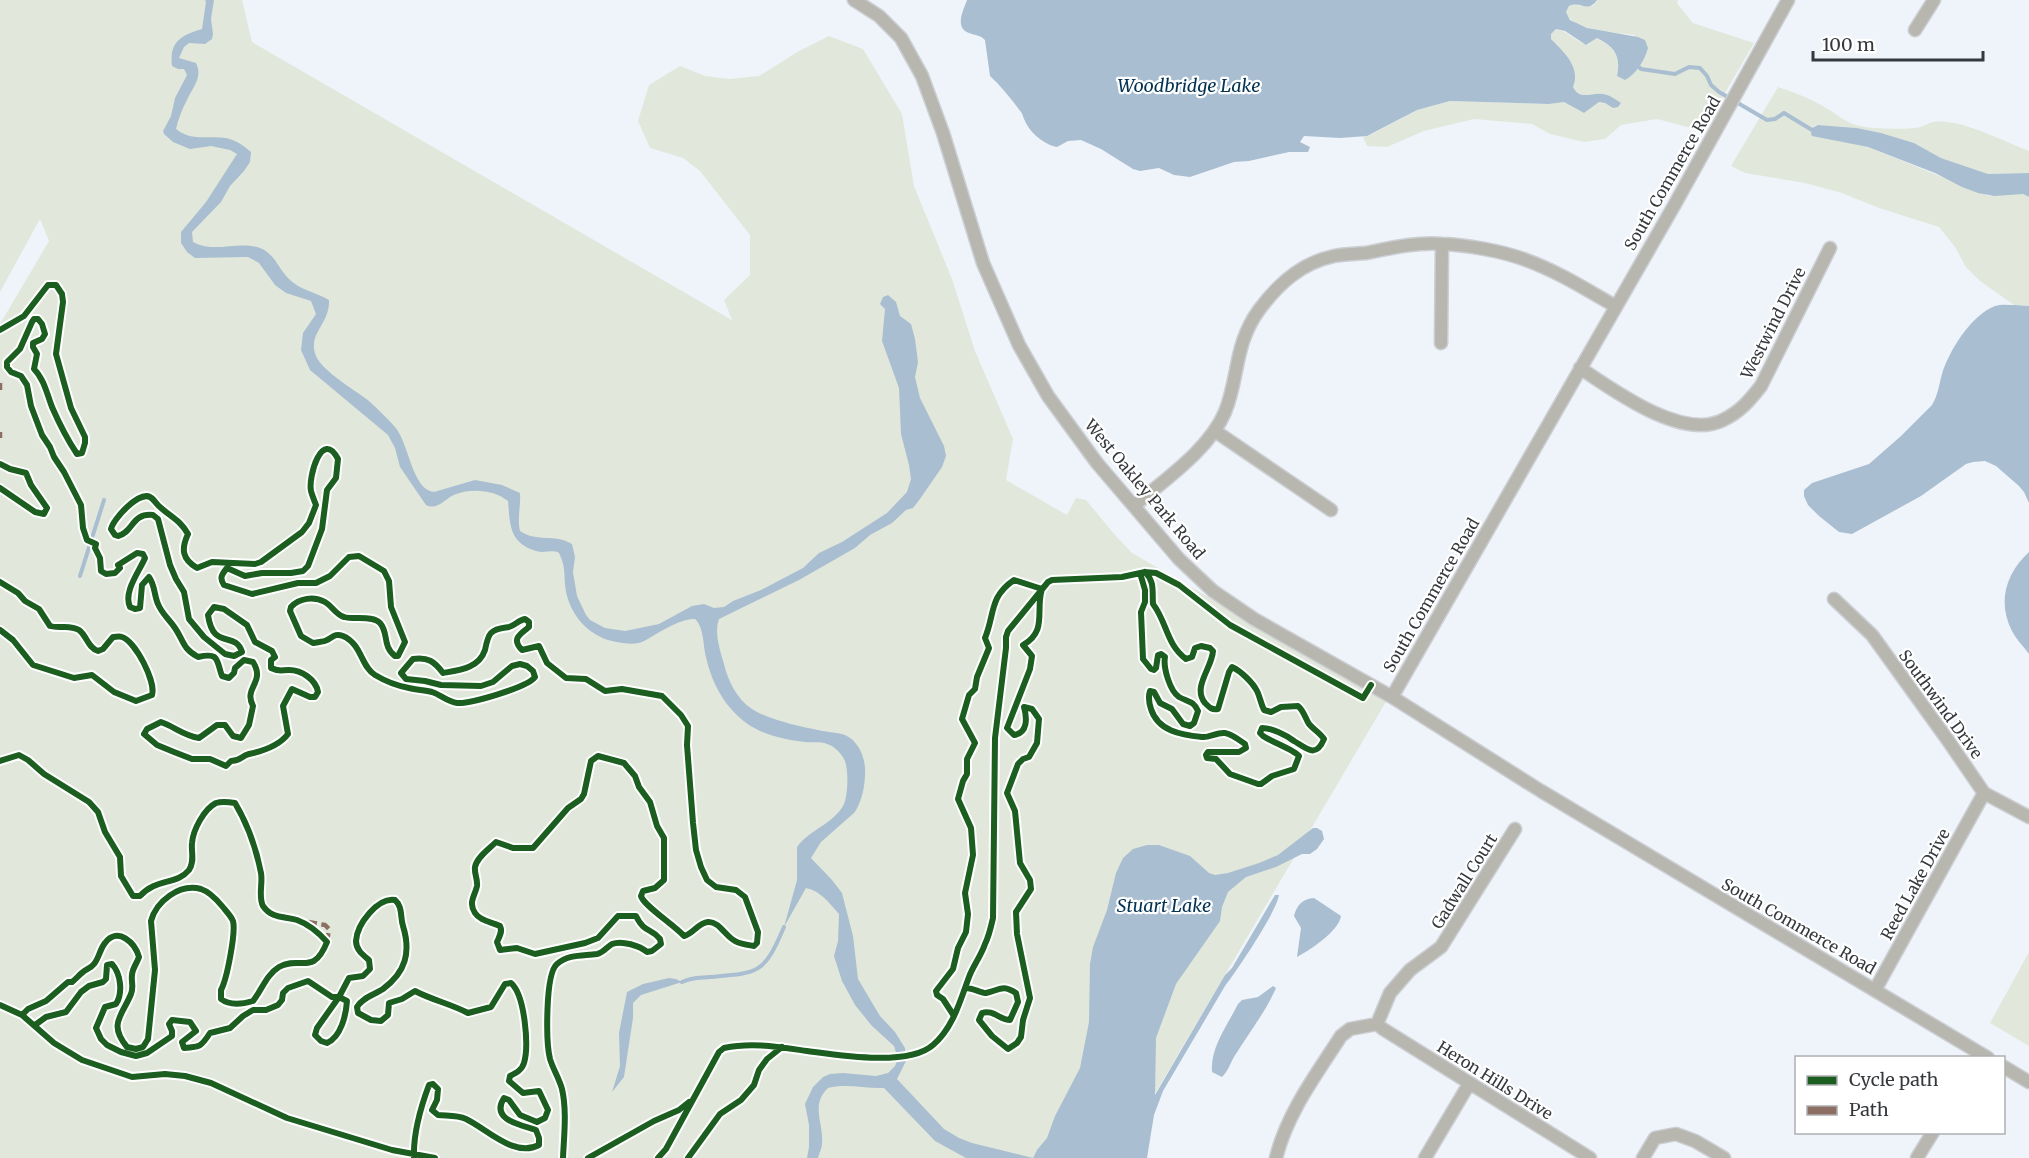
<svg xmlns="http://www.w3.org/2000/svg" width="2029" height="1158" viewBox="0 0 2029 1158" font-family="Merriweather,serif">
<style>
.green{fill:#e1e8db}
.water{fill:#aabed1}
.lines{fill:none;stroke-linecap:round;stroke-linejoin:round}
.stream{stroke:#aabed1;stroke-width:4}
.minor-casing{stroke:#cbced3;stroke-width:15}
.minor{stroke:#b8b7af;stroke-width:12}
.quiet{stroke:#8d6e63;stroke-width:4.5;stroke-dasharray:9 4.5;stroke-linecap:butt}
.cycleway-casing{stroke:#fff;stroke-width:10}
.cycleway{stroke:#1b5e20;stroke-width:6}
.labels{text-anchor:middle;stroke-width:4.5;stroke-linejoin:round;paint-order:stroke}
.street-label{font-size:16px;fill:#35383c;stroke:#fff}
.water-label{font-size:18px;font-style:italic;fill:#033252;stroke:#fff}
</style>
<rect width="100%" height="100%" fill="#eff4fa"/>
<path class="green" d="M0 0H242L252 42 732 320 724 300 750 275V235L700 171 683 158 650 148 638 121 649 85 680 66 705 76 730 79 759 76 799 51 829 36 863 49 902 114 914 186 952 279 975 351 1013 439 1006 480 1067 515 1076 498 1086 500 1115 535 1132 553 1387 700 1117 1158H0V324L49 241 40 219 0 292Z
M1597 0H1678L1677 3 1693 23 1754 43 1703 131 1657 119 1621 125 1605 139 1584 142 1550 134 1532 124 1474 119 1424 131 1387 147 1367 146 1363 137 1374 133 1417 110 1450 101 1549 104 1564 102 1584 113 1599 102 1605 103 1613 108 1620 103C1615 99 1609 95 1603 94 1591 92 1580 101 1572 87 1581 67 1564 52 1551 39V34L1556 29C1568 31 1576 42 1587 45L1597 38C1615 48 1621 55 1617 76L1635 35C1614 32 1575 33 1566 12L1569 6 1574 4 1581 6H1593Z
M1778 87C1793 92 1807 97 1821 105 1833 111 1843 121 1856 125 1866 129 1910 130 1920 127 1924 126 1929 123 1933 122 1961 118 2002 141 2029 151V173L1988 174 1941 158 1914 143 1880 133 1857 128 1818 125 1814 126 1811 131 1820 137 1868 147 1989 196 2013 193 2023 194 2029 197V306L2014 305 1980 281 1966 267 1955 247 1939 227 1879 208 1842 193 1805 183 1745 173 1731 166Z
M2029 952V1046L1990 1023Z"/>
<path class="water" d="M205 0H214L211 19 213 34 212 39 205 44 189 43 184 47 179 58 196 63C203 77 193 87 187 100 182 109 178 120 176 129 192 142 208 135 226 138 236 140 244 146 251 152L250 162 244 171 230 186 221 202 192 232 193 242C214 254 238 240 260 248 275 254 278 268 288 278 299 290 316 292 329 300 330 325 307 333 316 356 322 371 355 390 369 401 378 409 387 418 395 427 409 443 412 490 434 492L475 480 502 485 520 493C521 506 517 518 520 531 538 543 554 533 572 544L575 557 573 572 577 596 586 615 590 620 605 628 625 631 659 624 692 606 704 604 714 608 724 607 733 601 761 590 803 568 819 553 842 542 887 513 907 492 911 479 909 465 901 434 899 388 882 341 885 309 880 304 883 297 888 295 896 302 900 316 911 324 915 339 918 362 915 377 920 398 944 446 946 456 942 467 920 499 913 508 906 510 892 523 870 535 855 548 799 580 719 619C714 633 720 650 724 664 728 681 737 699 752 709 767 719 800 727 818 730 826 732 836 732 845 735 859 741 866 759 865 773 865 787 862 800 855 812L821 842 811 858 832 880 842 893 853 936 858 979 880 1016 895 1032 905 1048 906 1061 897 1079 944 1129 959 1138 972 1143 1033 1158 1037 1150 1047 1138 1055 1116 1080 1068 1089 1022 1090 964 1093 947 1107 910 1116 873 1123 858 1133 849 1147 845H1159L1190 856 1209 873 1215 875 1228 873 1259 863 1278 855 1313 828H1317L1322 831 1324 839 1317 849 1310 854H1302L1276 867 1246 877 1228 892 1222 907 1220 921 1176 984 1156 1038 1155 1095 1225 975 1232 968 1275 895H1279C1276 913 1238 969 1225 986L1163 1091 1154 1115 1147 1158H966L935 1141 884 1088C865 1089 846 1083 828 1088 810 1105 824 1123 822 1144 822 1148 819 1154 818 1158H807L809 1147V1125L805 1104 813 1087 823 1077 830 1074 843 1073 876 1076 888 1073 895 1066 898 1059 894 1046 872 1026 855 1005 842 981 834 956 838 941 839 914C829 903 821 891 806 888L784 927 797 880V847C809 830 835 823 844 804 848 795 849 768 844 759 841 753 834 746 827 744 820 741 813 743 805 742 777 739 751 732 732 710 719 696 710 676 706 657 703 645 704 627 695 619 680 618 657 634 644 641 636 646 621 643 612 641 586 635 567 611 565 584 564 570 565 566 559 553 551 549 544 554 536 551 509 543 510 524 508 501 495 490 472 488 456 494 445 498 438 511 426 505L400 467 395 448 388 435 310 370 301 350 303 333 316 314 311 301 286 293 275 285 259 263 248 257 195 258 187 252 181 243V232L206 202 237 154 230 150 211 146 190 149 173 142 164 134 163 131 171 116 175 98 187 75 184 69H178L172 66C169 41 182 35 202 29L206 2Z
M967 0H1597C1587 14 1581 0 1569 6L1566 12 1570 20 1587 28 1638 37 1645 40 1648 48C1645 60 1636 74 1625 80L1617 76C1621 56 1615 47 1597 38L1586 45 1565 31 1556 29 1551 34V39C1564 52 1581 67 1573 87 1580 101 1591 92 1603 94 1610 95 1615 99 1621 103L1618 107 1613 108 1605 103 1599 102 1584 113 1564 102 1549 104 1450 101 1417 110 1367 136 1340 138 1304 136 1300 142 1310 147 1308 152H1289L1249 161 1234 162 1190 177 1174 175 1159 168 1140 171 1133 169 1101 149 1081 140 1068 141 1057 147C1045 145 1030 133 1025 121 1023 118 1023 114 1021 112 1011 99 1002 87 990 76L985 40C980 35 978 36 972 34 953 30 963 11 967 0Z
M1818 125 1857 128 1881 133 1914 143 1941 158 1988 174 2029 173V197L2023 194 1994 196 1978 193 1962 187 1935 173 1868 147 1812 136 1811 134 1812 128Z
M2014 305 2029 306V503L2024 492 2019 486 1996 466 1985 461 1973 462 1966 464 1921 496 1852 534 1839 532 1819 516 1808 505 1804 496V490L1812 483 1869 464 1901 436 1932 405C1938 395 1939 385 1942 374 1949 351 1971 315 1995 306 2001 304 2008 305 2014 305Z
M2029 552V654C2024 647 2016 639 2012 631 1997 602 2006 573 2029 552Z
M1314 898 1341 916C1339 931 1310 950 1297 957L1301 928 1294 916C1297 905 1302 899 1314 898Z
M669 978 676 979 682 982 641 995 633 1003V1018L624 1077 612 1092 620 1066 619 1033 627 992 643 984Z
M1273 986 1276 988C1265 1013 1248 1034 1234 1057 1230 1064 1228 1071 1222 1077L1212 1072C1210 1048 1227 1026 1238 1004L1242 1000 1258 997Z"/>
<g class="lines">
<path class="stream" d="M1639 67 1641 69 1675 74 1689 67 1700 68 1707 76 1711 85 1719 92 1767 120 1775 119 1784 113 1812 130
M80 576 104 500
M682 982C692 977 699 978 710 977 759 973 764 974 784 927"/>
<g class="minor-casing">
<path id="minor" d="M854 0 879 16 901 38 922 76 943 133 983 263 1019 345 1048 396 1097 463 1179 559 1213 591 1254 619 1392 697 1541 791 1988 1058
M1915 30 1934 0
M1441 343 1442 244
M1580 368C1613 390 1682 441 1723 420 1740 412 1750 400 1761 386L1830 248
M1215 431 1331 510
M1134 506C1164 480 1209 450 1225 412 1239 378 1234 344 1259 310 1278 284 1301 263 1334 256 1344 254 1355 254 1366 253 1391 248 1416 242 1442 244 1468 245 1502 251 1526 260 1557 271 1587 290 1615 306
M1834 599 1872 635 1947 739 1984 793 2029 817
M1392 697 1675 204 1788 0
M1515 829 1441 947 1410 970 1390 993 1377 1024 1383 1029 1590 1158
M1875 990 1984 793
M2004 1067 2029 1082
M1276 1158C1287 1113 1316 1075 1341 1036L1350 1029 1377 1024
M1425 1158 1469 1084
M1643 1158 1655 1138 1676 1134 1695 1141 1724 1158
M1917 1158 1933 1132"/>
</g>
<use href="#minor" class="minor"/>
<path class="quiet" d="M0 383V390
M0 432V438
M308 922 325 925 329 929 327 942"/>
<g class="cycleway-casing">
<path id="cycleway" d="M0 330 24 316 48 285H56L62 294 63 302 56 354 71 408 85 437V443L82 453 77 454C67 439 59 423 52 407 47 394 44 379 34 369L37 354 33 347V343L42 339 45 334 42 324 38 319H34L32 322 20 349 7 362V367L11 372 21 376 27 385 31 406 42 435 50 447 54 457 64 472 81 505 83 528 87 540 96 544 95 548 100 558 101 571 106 574 115 573 120 568 118 565 137 553 143 554 145 558C139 572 123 592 130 607L135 609 140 608 142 585 149 577C155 585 154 595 158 604 162 614 169 619 175 628 184 641 182 648 198 657 220 652 216 660 222 676L229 678 234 673 235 668 244 660 253 662C266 683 243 687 253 706L249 725 241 738 233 736 225 725H217L199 738C184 736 175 727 161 722L147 729 144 734 157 745 174 752 192 759H210L226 766 231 761C241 761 241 756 249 754 263 751 279 746 288 734L283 706 292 689 310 697H315L318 692C316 680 302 670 289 670 281 670 279 672 271 668V660L275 657 272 651 255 642 247 625 224 609 214 607 208 615C213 651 235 630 242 652L234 656 225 654 204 637 189 619 184 592 176 579 170 565 158 519 153 515C131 513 134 532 118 536L115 535 111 529C113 519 139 491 150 497 154 499 157 505 160 507 171 517 181 521 188 534 181 549 182 559 197 568L212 562 255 564 261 562 302 532 309 523 316 505C314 500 312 495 311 491 308 477 322 428 338 459L336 478 327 490 322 529 308 566 303 571 291 573H262L245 576 227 568C222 574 219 578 224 585L252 594 298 583H316L330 576 349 557 359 556 384 571 389 581 391 607 405 642 398 656H395C382 646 389 633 380 623 373 615 354 620 344 617 336 615 332 606 325 602 314 596 299 598 291 607L290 611 301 636 313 643C317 642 324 642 327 640 333 637 335 633 343 636 362 644 361 667 375 675 385 681 398 686 409 688 417 690 425 690 432 692 441 695 448 702 457 703 471 704 528 687 535 677L533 671 527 666 520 664 512 666 493 682 481 686 441 685 425 681 406 679 401 673 413 659C428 657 434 661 443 673 460 670 479 668 485 650 486 645 488 636 491 633 496 628 503 628 509 627 515 625 519 620 525 619L529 622V627C520 634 511 639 522 650L539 646 547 663 566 678 586 679 605 691 622 689 662 696 681 715 688 726 687 745 693 823 696 850 701 867 707 880 716 887 736 890 745 897 758 932 757 943 754 946C748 945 740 944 735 941 726 937 719 921 708 922 698 923 693 934 684 936 674 925 643 905 641 896L643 891 655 888 664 880V838L657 826 650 802 639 787 635 776 624 763 598 756 591 761 584 794 581 799 568 808 533 848H513L496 842C489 849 477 857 475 867 474 873 478 880 477 886 475 896 468 902 475 913 480 921 492 922 500 926 503 932 499 937 497 942L500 950 517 948 535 954 585 943 598 938 618 916H636C645 934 650 927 660 939L661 944 652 951 647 952C640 946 622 940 612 944 607 947 603 953 597 954 583 956 569 954 557 964 545 974 546 1043 550 1059 553 1069 559 1078 562 1089 567 1111 564 1135 563 1158
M0 464 10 469 26 473 31 485 47 508 44 514 35 512 0 488
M1140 573 1145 590V602L1141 612 1143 659 1151 669 1154 670 1156 668 1158 655 1161 654 1165 657C1163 668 1170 691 1179 697 1188 702 1194 701 1198 711L1194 723 1190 726 1183 724 1172 709 1160 703 1154 692 1150 691C1148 697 1149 703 1151 709 1158 731 1181 735 1202 737 1209 738 1217 732 1225 733 1232 734 1239 740 1245 744L1246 748 1239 752H1208L1206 755 1207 758 1216 759 1230 774 1258 784H1261L1272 776 1294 769 1299 756C1294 750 1272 742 1263 736L1260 733 1262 728C1272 728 1286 735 1294 741 1306 748 1316 759 1324 739 1320 733 1314 730 1309 724 1305 718 1304 711 1298 706L1281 707 1271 712 1264 710C1261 704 1260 697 1257 691 1253 683 1241 671 1232 667L1229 672 1218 709C1212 710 1210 708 1205 703 1192 687 1212 668 1213 651L1210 648 1201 646 1195 648 1192 657 1186 659C1166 644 1167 622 1153 604 1152 591 1155 582 1145 572
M0 582 18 593 25 601 39 609 50 626C60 629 69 624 79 630 87 636 88 648 98 651L103 649 113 637C116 637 119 636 122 637 136 642 156 682 152 695L136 701 114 692 92 675 74 678 33 665 13 640 0 630
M0 761 19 755 28 760 44 774 89 802 98 812 105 832 120 857 121 876 133 896H140C156 878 177 885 189 870 195 861 191 852 192 843 193 830 204 809 216 803 222 801 229 802 235 803 248 825 256 847 261 873 263 883 258 897 263 906 272 919 284 916 297 920 308 924 319 933 327 942 313 977 300 955 279 967 266 975 262 990 253 1001 243 1004 230 1006 221 999V990C227 979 236 932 233 921 231 916 226 911 222 906 217 900 210 892 201 889 179 883 156 902 151 921L155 970 148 1039 143 1047 136 1049 127 1047C108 1024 122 1016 131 994 134 987 131 982 132 975 132 969 137 963 139 957 135 943 118 926 105 943 100 949 99 958 94 964 91 968 86 969 83 972 79 975 76 979 72 982H68L46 1001 28 1009 22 1015
M966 988C973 988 981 993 986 993 1000 990 1002 984 1016 993L1018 1002 1010 1020C1000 1020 993 1009 982 1013L979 1020 992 1036 1008 1049 1017 1043 1021 1037 1023 1020 1030 998 1017 934 1016 912 1031 889 1030 880 1020 863 1015 811 1007 793 1018 764 1023 759 1029 757 1037 743 1039 719 1032 709 1024 707C1027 718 1028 733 1014 735L1007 728 1030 669 1032 656 1023 645C1048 631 1035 610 1042 589
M0 1005 22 1015 54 1043 82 1060 132 1077 165 1074 185 1076 211 1083 287 1118 392 1150 435 1158
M954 1016 943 999 937 995 936 991 953 969 958 948 966 932 968 914 965 893 973 855 971 828 958 799 963 781 967 774V759L975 743 962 719 969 695 975 689 977 677 989 648 985 638C995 614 989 597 1014 580L1042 589
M35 1025 46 1017 66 1012 81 992 89 986 103 982 106 979 107 965 112 964C121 974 123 993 116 1004L105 1007 96 1028 101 1039 107 1045 121 1052 136 1056 147 1053 172 1036V1031L169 1024 172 1020 190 1022 196 1031 182 1042 184 1048C200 1047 201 1047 210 1033L230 1028 243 1016 253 1010H266L278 1005 282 1000 283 993 288 988 308 981 332 997H339L347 1001C346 1015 341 1037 327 1043L321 1041 315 1035 317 1028 339 997 349 978 363 976 370 969 369 960C363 955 356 950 356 941 357 924 378 897 395 900 403 907 400 917 403 926 411 952 406 972 383 989 374 995 363 997 357 1007L358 1013 371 1020 381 1021 388 1015 389 1003 402 999 415 991C432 1000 451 1004 468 1013L491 1007 505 984 511 983C525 995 529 1046 524 1063 522 1070 516 1073 510 1076L509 1081 523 1093 539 1091 548 1110 545 1118 537 1122 520 1115 509 1100 504 1098C490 1120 521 1125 536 1130L539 1138V1145C514 1158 487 1129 466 1119 457 1115 447 1116 438 1115L432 1110 437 1100 438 1089 433 1084 429 1085C420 1109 413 1133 414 1158
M588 1158 654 1121 679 1110 689 1102
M658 1158 666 1149 719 1052 724 1048C752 1042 779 1047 807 1051 837 1055 908 1067 933 1045 953 1028 960 1001 969 977 973 966 981 956 985 944 989 936 991 927 993 918L995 738 1006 648V637L1008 631 1048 582 1052 580 1122 577 1145 572 1156 573 1179 585 1230 625 1363 698 1371 685
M688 1158 720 1114 741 1100 754 1085 759 1070 767 1059 782 1047"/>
</g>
<use href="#cycleway" class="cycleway"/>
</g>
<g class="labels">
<g class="street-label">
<text transform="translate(1672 173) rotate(-60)" y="6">South Commerce Road</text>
<text transform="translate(1773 323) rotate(-63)" y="6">Westwind Drive</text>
<text transform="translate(1145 489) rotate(50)" y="6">West Oakley Park Road</text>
<text transform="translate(1431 595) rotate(-60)" y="6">South Commerce Road</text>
<text transform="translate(1941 704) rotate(54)" y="6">Southwind Drive</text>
<text transform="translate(1464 881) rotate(-58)" y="6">Gadwall Court</text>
<text transform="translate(1915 884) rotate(-61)" y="6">Reed Lake Drive</text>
<text transform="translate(1799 926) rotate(30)" y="6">South Commerce Road</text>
<text transform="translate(1495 1080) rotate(32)" y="6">Heron Hills Drive</text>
</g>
<g class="water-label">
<text x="1189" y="92">Woodbridge Lake</text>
<text x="1164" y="912">Stuart Lake</text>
</g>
</g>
<rect x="1795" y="1056" width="210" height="78" fill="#ffffff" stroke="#aeafb1" stroke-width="1.5"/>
<rect x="1807" y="1076" width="30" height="9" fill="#1b5e20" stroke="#aeafb1" stroke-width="1.5"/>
<text x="1849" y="1086" font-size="18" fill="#35383c">Cycle path</text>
<rect x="1807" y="1106" width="30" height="9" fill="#8d6e63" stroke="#aeafb1" stroke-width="1.5"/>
<text x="1849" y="1116" font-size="18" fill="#35383c">Path</text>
<path d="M1813 51v9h170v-9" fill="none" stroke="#35383c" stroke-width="3"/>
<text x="1822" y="51" font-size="18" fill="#35383c" stroke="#ffffff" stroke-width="4.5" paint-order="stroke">100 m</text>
</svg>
